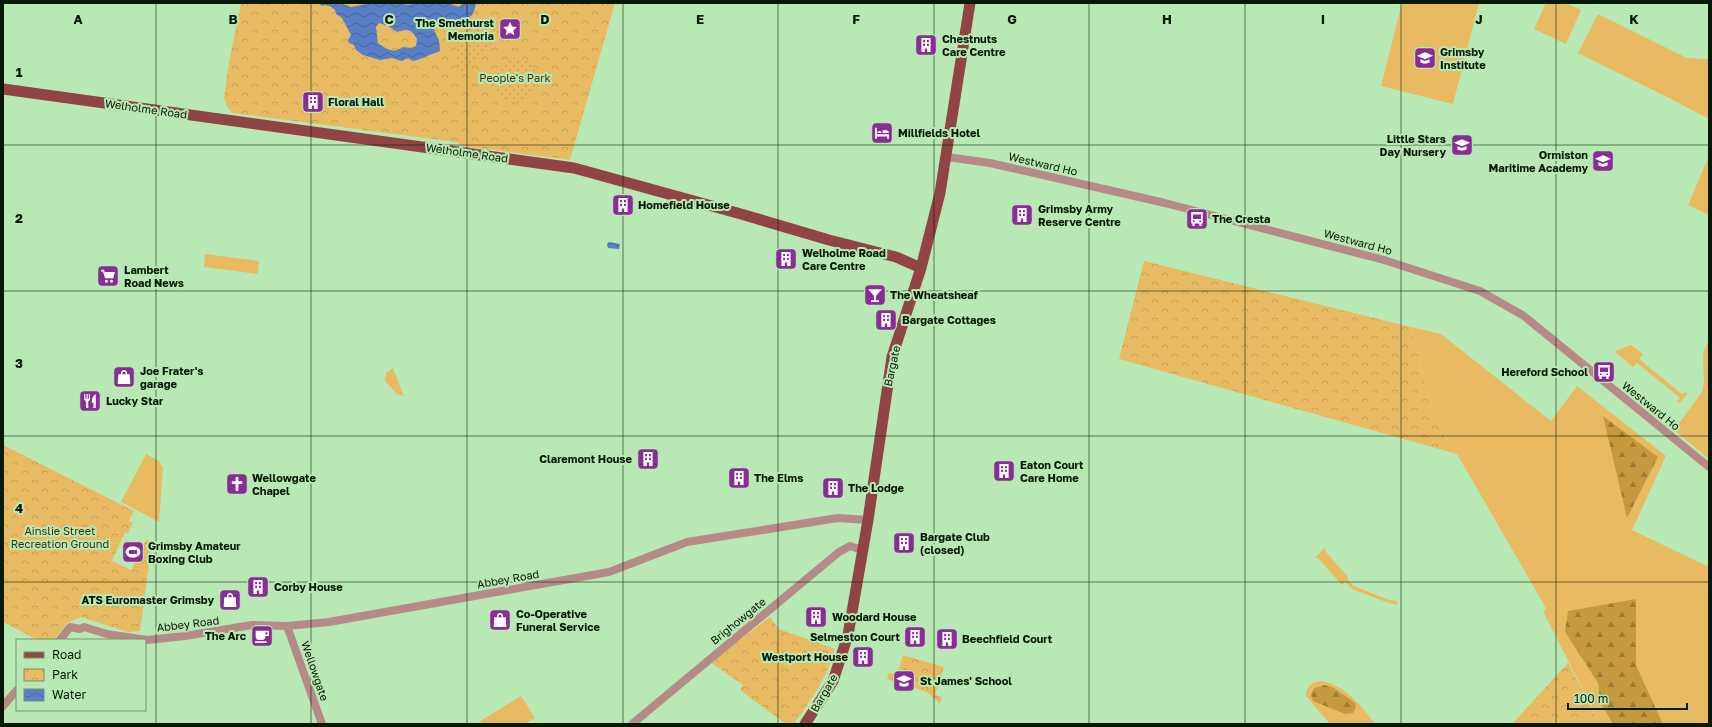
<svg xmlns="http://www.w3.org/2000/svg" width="1712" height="727" viewBox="0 0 1712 727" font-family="'Golos Text',sans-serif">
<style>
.grass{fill:#e8bb63}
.forest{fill:url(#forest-firs)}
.park{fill:url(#park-crowns)}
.garden{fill:url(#garden-dots)}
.water{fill:url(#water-waves);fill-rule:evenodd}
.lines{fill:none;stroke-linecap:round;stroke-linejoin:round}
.minor{stroke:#b58a87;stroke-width:8}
.major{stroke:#904544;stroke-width:11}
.grid{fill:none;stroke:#071806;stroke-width:1;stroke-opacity:0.55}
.labels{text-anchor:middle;stroke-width:4;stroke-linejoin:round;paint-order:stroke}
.poi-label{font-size:11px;font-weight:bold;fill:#071806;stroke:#b8e8b3;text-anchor:start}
.park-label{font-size:11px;fill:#423008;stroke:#b8e8b3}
.street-label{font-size:11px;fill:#071806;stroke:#b8e8b3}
.grid-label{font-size:13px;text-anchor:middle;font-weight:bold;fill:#071806;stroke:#b8e8b3;stroke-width:4;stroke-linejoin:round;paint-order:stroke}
</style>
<defs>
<pattern id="forest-firs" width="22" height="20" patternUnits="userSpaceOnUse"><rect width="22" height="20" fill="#c59a3f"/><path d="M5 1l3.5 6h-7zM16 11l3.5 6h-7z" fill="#9e7d33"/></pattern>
<pattern id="park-crowns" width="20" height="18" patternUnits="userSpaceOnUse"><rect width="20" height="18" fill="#e8bb63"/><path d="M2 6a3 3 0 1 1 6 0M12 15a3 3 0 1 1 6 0" fill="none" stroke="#c6a054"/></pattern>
<pattern id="garden-dots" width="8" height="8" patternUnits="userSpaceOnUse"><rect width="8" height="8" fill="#e8bb63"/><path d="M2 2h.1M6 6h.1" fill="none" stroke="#c6a054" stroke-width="1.8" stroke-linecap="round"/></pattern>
<pattern id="water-waves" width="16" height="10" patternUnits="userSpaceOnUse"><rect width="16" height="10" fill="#5a7fc7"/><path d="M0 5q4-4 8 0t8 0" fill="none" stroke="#4867a0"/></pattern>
</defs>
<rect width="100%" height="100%" fill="#b8e8b3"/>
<path class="grass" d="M1402 3H1479L1453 104 1381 86Z
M1546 3H1566L1581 10 1566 44 1534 29Z
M1598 14 1687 58 1709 59V119L1669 98 1578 53Z
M1709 156V215L1688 205Z
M205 254 259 261 258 274 204 267Z
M1411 327 1441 334 1551 421 1577 386 1666 456 1632 530 1709 567V724H1663L1636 665V600L1565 632 1598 683 1600 702 1613 724H1600L1544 613 1546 608 1457 454 1434 419Z
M1709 339V459L1674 430 1702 392 1704 382 1703 354Z
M1631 345 1643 354 1639 359 1682 394 1687 391V394L1680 403 1677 402 1680 398 1637 363 1633 367 1616 353V351Z
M393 368 404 396 397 394 385 381 386 373Z
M146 454 159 461 163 468 159 522 121 502Z
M1325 547 1326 552 1348 577 1347 579 1354 586 1389 600 1397 601V605L1386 602 1352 589 1345 581 1342 585 1318 558H1315Z
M1321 681C1345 685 1362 706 1375 724H1330L1306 696C1307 686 1311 682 1321 681Z
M521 696 535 718 525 724H482L480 721Z"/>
<path class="forest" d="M1603 416 1658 457 1627 518Z
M1636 599V665L1663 724H1613L1600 702 1598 683 1565 632 1568 611Z
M1325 685 1334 688 1355 703 1356 707 1353 713 1345 714 1313 701 1311 695 1314 688Z"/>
<path class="park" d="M241 3H615L570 160 463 146 456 142 233 113 228 108 224 98 229 62Z
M1144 261 1411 327 1434 419 1457 454 1119 359Z
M3 445 134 511 129 521 133 523 128 533 125 532 112 561 131 570 146 540 152 542 140 631 128 632 81 617 67 623 54 640H38L3 622Z
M770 617 779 629 835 649C827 678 811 700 794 724H786L740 690 743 685 710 662Z
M903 655 944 667 935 695 942 697 940 704 927 692 887 679 889 673 897 675Z
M1568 663 1600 724H1512Z"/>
<path class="garden" d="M481 24 498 27C496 44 473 66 459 74 455 62 455 53 458 41L463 39 464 31 469 27Z
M494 80a22 22 0 1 1 44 0a22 22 0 1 1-44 0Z"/>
<path class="water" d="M319 3H340L351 7 371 3H398L408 5 414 3H448L459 7 463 3H476C475 7 474 12 472 15 463 24 446 20 436 26L434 30 439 40 440 51 417 60 413 61 408 58 402 61 392 58 380 60 363 55 356 50 354 45 349 43 348 40 351 35 342 18 336 14 335 10C331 6 327 4 322 6ZM379 23 388 26 397 32C407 29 412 29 417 39L416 46 411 48 403 47C393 54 386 49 378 43L376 27Z
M609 242 620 244 619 249 608 248 607 244Z"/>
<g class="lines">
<path class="minor" d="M947 157 990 163 1165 203 1384 260 1480 291 1524 316 1709 467
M287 626 322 724
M60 640 70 627 80 629 84 627 107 634 147 640 185 636 252 625 287 626 329 622 609 572 687 542 838 518 868 520
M3 706 17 690
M632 724 839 552 850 546 862 550"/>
<path class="major" d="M3 89 574 168 741 214 829 240 896 257 921 268
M805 724 833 681 848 635 868 520 892 357 921 268 940 193 970 3"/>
</g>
<path class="grid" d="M156 3V724M311 3V724M467 3V724M623 3V724M778 3V724M934 3V724M1089 3V724M1245 3V724M1401 3V724M1556 3V724M3 145H1709M3 291H1709M3 436H1709M3 582H1709"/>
<defs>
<g id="sight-square" transform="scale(1.15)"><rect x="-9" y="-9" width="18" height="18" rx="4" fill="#8a2c96" stroke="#b8e8b3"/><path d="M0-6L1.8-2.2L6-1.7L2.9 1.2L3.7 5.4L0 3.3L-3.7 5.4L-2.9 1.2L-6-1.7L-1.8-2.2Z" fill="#fff"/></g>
<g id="building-square" transform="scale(1.15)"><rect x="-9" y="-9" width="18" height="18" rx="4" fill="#8a2c96" stroke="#b8e8b3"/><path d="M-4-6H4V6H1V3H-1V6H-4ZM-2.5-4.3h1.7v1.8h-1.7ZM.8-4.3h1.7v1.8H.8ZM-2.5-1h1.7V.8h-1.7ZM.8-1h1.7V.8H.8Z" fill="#fff"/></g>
<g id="university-square" transform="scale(1.15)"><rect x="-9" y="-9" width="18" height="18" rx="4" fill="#8a2c96" stroke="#b8e8b3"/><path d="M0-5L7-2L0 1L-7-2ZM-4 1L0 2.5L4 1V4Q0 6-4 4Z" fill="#fff"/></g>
<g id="hotel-square" transform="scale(1.15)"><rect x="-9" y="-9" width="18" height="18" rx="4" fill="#8a2c96" stroke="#b8e8b3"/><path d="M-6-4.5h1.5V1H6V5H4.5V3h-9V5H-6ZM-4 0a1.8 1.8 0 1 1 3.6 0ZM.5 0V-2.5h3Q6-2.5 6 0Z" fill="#fff"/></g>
<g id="school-square" transform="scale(1.15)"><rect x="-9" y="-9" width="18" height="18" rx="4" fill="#8a2c96" stroke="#b8e8b3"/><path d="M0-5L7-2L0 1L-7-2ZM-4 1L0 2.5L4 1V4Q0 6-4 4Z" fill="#fff"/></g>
<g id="bus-square" transform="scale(1.15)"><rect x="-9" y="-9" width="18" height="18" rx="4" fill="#8a2c96" stroke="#b8e8b3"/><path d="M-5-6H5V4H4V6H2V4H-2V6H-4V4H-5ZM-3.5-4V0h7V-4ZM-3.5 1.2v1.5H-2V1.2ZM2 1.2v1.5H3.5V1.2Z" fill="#fff"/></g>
<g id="supermarket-square" transform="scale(1.15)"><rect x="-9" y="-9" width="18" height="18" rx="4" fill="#8a2c96" stroke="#b8e8b3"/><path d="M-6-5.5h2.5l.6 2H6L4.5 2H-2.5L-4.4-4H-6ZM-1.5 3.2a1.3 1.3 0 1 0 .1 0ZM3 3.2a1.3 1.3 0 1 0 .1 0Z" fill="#fff"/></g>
<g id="bar-square" transform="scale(1.15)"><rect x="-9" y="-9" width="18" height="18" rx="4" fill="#8a2c96" stroke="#b8e8b3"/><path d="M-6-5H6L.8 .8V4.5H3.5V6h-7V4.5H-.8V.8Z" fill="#fff"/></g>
<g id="shop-square" transform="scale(1.15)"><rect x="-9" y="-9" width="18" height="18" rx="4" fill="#8a2c96" stroke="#b8e8b3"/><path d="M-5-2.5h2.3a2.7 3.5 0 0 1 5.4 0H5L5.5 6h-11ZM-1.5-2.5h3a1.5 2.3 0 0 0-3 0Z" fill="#fff"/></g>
<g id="restaurant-square" transform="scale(1.15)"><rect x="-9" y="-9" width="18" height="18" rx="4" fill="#8a2c96" stroke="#b8e8b3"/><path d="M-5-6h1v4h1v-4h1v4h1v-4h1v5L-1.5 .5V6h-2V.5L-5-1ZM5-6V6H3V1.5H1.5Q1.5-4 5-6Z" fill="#fff"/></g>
<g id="church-square" transform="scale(1.15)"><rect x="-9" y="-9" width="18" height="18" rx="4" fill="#8a2c96" stroke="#b8e8b3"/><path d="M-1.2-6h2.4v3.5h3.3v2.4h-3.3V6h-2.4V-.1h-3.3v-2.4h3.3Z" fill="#fff"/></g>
<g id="stadium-square" transform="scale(1.15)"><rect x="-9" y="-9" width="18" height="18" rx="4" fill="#8a2c96" stroke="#b8e8b3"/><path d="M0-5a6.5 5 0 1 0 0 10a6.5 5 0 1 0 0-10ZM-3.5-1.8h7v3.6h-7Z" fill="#fff"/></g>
<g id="cafe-square" transform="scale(1.15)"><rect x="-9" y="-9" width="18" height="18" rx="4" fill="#8a2c96" stroke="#b8e8b3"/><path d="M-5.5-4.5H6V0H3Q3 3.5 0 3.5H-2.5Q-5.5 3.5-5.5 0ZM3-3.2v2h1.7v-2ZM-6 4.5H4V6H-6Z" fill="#fff"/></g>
</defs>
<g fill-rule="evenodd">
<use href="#sight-square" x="510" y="29"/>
<use href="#building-square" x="926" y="45"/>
<use href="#university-square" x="1425" y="58"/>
<use href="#building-square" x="313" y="102"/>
<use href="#hotel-square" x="882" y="133"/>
<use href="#school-square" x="1462" y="145"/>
<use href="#school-square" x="1603" y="161"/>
<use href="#building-square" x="623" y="205"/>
<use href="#building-square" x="1022" y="215"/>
<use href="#bus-square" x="1197" y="219"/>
<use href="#building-square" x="786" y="259"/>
<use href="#supermarket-square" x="108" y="276"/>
<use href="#bar-square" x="875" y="295"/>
<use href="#building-square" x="886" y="320"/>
<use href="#bus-square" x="1604" y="372"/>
<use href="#shop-square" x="124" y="377"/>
<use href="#restaurant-square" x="90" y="401"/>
<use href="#building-square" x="648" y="459"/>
<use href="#building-square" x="1004" y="471"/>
<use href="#building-square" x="739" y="478"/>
<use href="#church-square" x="237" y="484"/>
<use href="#building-square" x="833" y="488"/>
<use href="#building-square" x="904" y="543"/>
<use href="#stadium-square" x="133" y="552"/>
<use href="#building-square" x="258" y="587"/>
<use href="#shop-square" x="230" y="600"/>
<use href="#building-square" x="816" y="617"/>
<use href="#shop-square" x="500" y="620"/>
<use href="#cafe-square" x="262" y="636"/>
<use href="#building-square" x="915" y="637"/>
<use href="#building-square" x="947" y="639"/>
<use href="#building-square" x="863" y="657"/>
<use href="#school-square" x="904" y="681"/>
</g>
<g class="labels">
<g class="poi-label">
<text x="494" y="27" text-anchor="end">The Smethurst<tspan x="494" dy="13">Memoria</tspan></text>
<text x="942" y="43">Chestnuts<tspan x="942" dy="13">Care Centre</tspan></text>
<text x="1440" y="56">Grimsby<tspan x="1440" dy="13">Institute</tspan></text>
<text x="328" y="106">Floral Hall</text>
<text x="898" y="137">Millfields Hotel</text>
<text x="1446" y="143" text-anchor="end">Little Stars<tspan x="1446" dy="13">Day Nursery</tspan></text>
<text x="1588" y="159" text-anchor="end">Ormiston<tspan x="1588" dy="13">Maritime Academy</tspan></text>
<text x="638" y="209">Homefield House</text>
<text x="1038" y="213">Grimsby Army<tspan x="1038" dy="13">Reserve Centre</tspan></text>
<text x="1212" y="223">The Cresta</text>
<text x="802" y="257">Welholme Road<tspan x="802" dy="13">Care Centre</tspan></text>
<text x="124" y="274">Lambert<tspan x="124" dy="13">Road News</tspan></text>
<text x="890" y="299">The Wheatsheaf</text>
<text x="902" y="324">Bargate Cottages</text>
<text x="140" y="375">Joe Frater's<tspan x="140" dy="13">garage</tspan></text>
<text x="1588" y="376" text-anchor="end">Hereford School</text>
<text x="106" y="405">Lucky Star</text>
<text x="632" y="463" text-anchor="end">Claremont House</text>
<text x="1020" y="469">Eaton Court<tspan x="1020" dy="13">Care Home</tspan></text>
<text x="252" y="482">Wellowgate<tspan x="252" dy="13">Chapel</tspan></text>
<text x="754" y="482">The Elms</text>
<text x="848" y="492">The Lodge</text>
<text x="920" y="541">Bargate Club<tspan x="920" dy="13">(closed)</tspan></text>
<text x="148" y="550">Grimsby Amateur<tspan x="148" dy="13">Boxing Club</tspan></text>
<text x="274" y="591">Corby House</text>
<text x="214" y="604" text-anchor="end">ATS Euromaster Grimsby</text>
<text x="516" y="618">Co-Operative<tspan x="516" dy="13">Funeral Service</tspan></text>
<text x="832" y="621">Woodard House</text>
<text x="246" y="640" text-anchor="end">The Arc</text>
<text x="900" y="641" text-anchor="end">Selmeston Court</text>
<text x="962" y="643">Beechfield Court</text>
<text x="848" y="661" text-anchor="end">Westport House</text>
<text x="920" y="685">St James' School</text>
</g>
<g class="park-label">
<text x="515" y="82">People's Park</text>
<text x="60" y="535">Ainslie Street<tspan x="60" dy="13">Recreation Ground</tspan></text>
</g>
<g class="street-label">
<text transform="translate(146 109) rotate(8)" y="4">Welholme Road</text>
<text transform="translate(467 153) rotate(8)" y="4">Welholme Road</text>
<text transform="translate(1043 164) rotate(13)" y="4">Westward Ho</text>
<text transform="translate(1358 242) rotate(15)" y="4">Westward Ho</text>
<text transform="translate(892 366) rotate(-78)" y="4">Bargate</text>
<text transform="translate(1651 406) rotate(39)" y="4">Westward Ho</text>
<text transform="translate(508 579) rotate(-10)" y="4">Abbey Road</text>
<text transform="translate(738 621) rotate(-39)" y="4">Brighowgate</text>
<text transform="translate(188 624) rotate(-7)" y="4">Abbey Road</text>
<text transform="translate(315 671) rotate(71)" y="4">Wellowgate</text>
<text transform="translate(824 693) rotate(-60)" y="4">Bargate</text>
</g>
</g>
<g class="grid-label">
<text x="78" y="24">A</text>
<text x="233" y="24">B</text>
<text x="389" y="24">C</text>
<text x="545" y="24">D</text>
<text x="700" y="24">E</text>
<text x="856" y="24">F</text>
<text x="1012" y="24">G</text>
<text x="1167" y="24">H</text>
<text x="1323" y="24">I</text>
<text x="1479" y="24">J</text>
<text x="1634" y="24">K</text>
<text x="19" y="77">1</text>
<text x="19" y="223">2</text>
<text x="19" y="368">3</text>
<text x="19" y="513">4</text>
</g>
<rect width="1712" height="727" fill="none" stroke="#071806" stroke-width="8"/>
<rect x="16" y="639" width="130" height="72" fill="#b8e8b3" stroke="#71956e"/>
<rect x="24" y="652" width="20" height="6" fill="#904544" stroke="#71956e"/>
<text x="52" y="659" font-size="12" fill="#071806">Road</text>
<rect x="24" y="669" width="20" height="12" fill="url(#park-crowns)" stroke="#71956e"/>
<text x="52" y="679" font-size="12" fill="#071806">Park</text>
<rect x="24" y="689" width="20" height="12" fill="url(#water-waves)" stroke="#71956e"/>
<text x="52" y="699" font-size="12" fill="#071806">Water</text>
<path d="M1568 703v6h119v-6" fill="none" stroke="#071806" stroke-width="2"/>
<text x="1574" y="703" font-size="12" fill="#071806" stroke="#b8e8b3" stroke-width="3" paint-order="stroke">100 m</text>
</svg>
